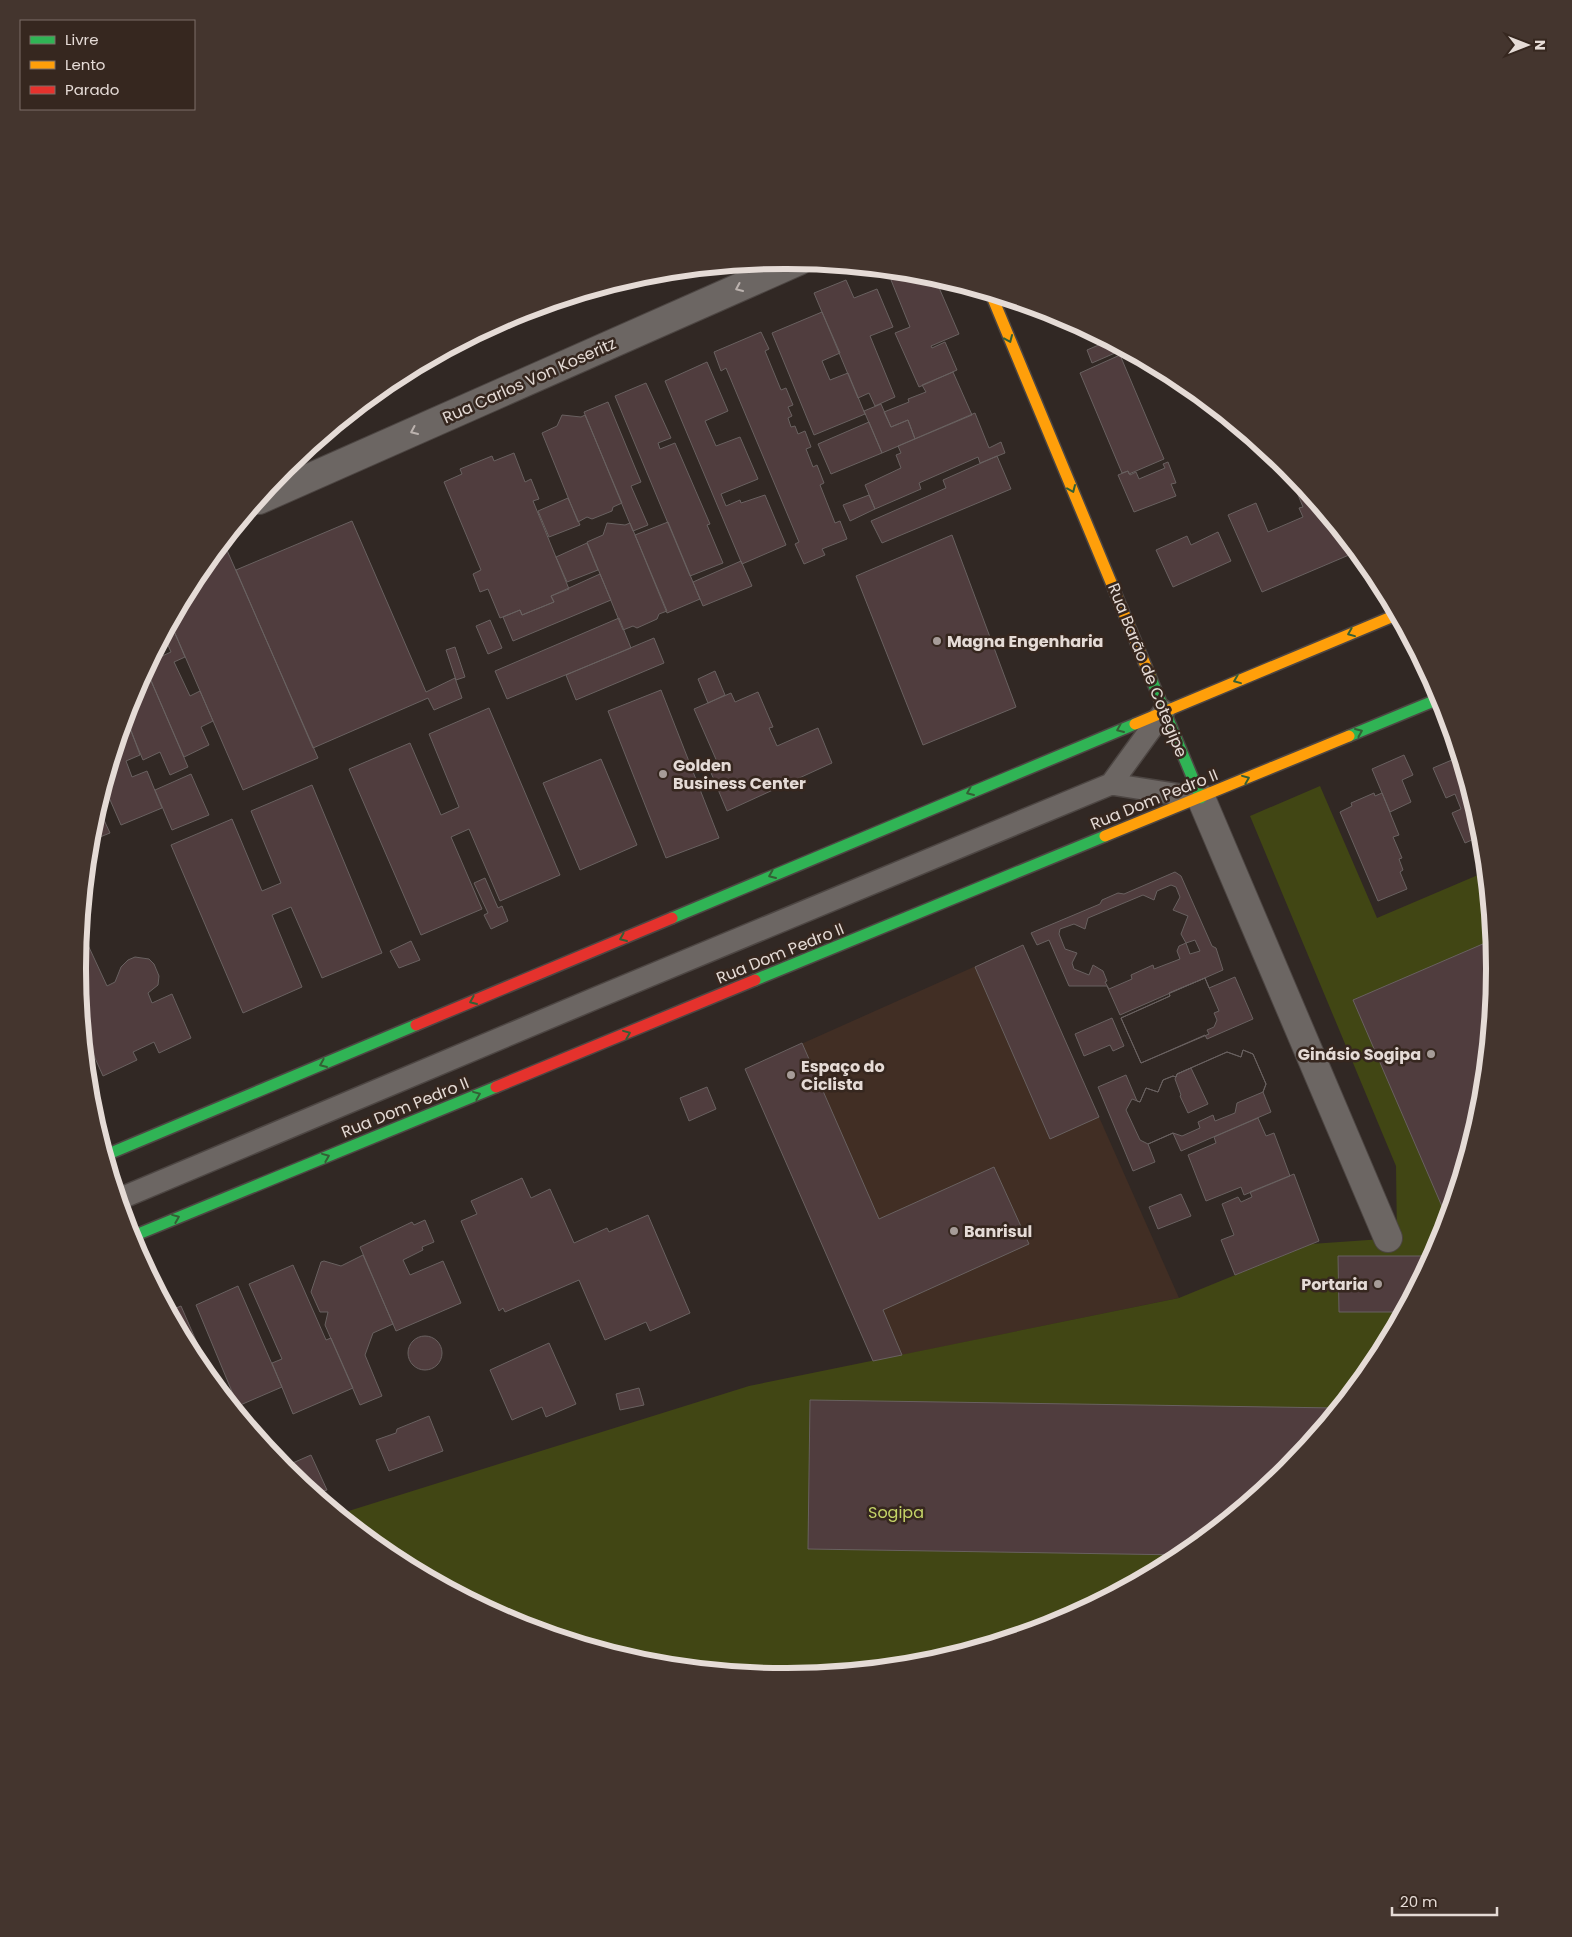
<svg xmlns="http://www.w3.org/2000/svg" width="1572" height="1937" viewBox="0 0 1572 1937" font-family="Poppins,sans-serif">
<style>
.built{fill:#412e24}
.green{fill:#414614}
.building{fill:#503d3e;stroke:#696160;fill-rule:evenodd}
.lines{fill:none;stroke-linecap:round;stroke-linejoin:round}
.lane-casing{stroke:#4d4643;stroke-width:24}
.street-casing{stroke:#4d4643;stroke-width:30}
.fast-casing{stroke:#4d4643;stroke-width:14}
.slow-casing{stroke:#4d4643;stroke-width:14}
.jam-casing{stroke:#4d4643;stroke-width:14}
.lane{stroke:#6c6663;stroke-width:21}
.street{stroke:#6c6663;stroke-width:28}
.fast{stroke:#30b455;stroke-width:11}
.slow{stroke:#ff9f0a;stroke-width:11}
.jam{stroke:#e5322d;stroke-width:11}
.oneway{stroke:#bbb2ae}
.oneway2{stroke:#345f35}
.poi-dot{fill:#a69c98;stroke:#36271f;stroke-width:2}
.labels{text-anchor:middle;stroke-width:5;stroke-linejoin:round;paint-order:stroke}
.street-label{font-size:16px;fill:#e5dbd6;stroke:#36271f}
.poi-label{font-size:16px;font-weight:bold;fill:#e5dbd6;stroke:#36271f;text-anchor:start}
.park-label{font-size:16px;fill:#c4d367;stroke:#36271f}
.rim{fill:none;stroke:#e5dbd6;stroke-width:6}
</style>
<rect width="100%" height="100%" fill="#312824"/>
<path class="built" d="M1023 945 1179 1298 873 1361 745 1069Z"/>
<path class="green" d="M1320 786 1377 918 1485 872 1494 969 1481 1107 1440 1240 1375 1362 1287 1470 1179 1558 1057 1623 924 1663 786 1677 647 1663 515 1623 392 1557 339 1514 749 1386 1179 1298 1311 1244 1397 1238 1396 1166 1250 816Z"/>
<path class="building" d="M909 272 934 276 959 334 931 346 932 348 945 342 957 370 919 387 895 333 910 327 891 280Z
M846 280 854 298 877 289 893 327 870 336 895 397 875 406 869 393 858 398 814 293Z
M822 312 840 353 822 361 830 380 848 373 865 414 814 435 772 333Z
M761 332 769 349 765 351 781 390 786 388 793 405 788 407 792 416 788 418 791 427 795 426 798 434 805 431 811 447 806 449 813 467 817 465 824 483 820 485 835 523 840 521 847 539 822 549 825 555 804 564 795 544 799 542 726 368 721 371 714 352Z
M1108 341 1116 345 1115 353 1092 363 1087 350Z
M1120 355 1164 459 1129 474 1128 471 1122 473 1080 373Z
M432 358 433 362 406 374 405 372Z
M707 362 728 411 705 421 716 446 740 437 758 479 721 494 726 506 740 500 741 503 765 495 786 545 742 564 665 381Z
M953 372 972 415 915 439 908 420 891 427 884 412 909 402 908 399 926 392 922 385Z
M646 383 671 438 658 443 660 449 675 443 710 524 707 525 723 563 690 576 615 396Z
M608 402 641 482 631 486 648 525 633 531 584 412Z
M881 404 891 427 908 420 915 439 882 453 864 411Z
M975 413 989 448 1001 442 1005 453 980 463 978 457 919 483 921 489 875 509 865 485 901 468 896 455 901 453 898 446Z
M562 415 581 417 585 415 622 503 613 507 612 511 592 519 587 517 578 522 542 433 557 426Z
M869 422 882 453 831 474 818 444Z
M514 453 525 482 531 479 539 499 533 501 569 589 551 596 554 602 522 615 520 610 500 618 488 589 480 592 473 574 481 570 444 482 462 474 460 469 492 456 494 461Z
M997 456 1011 489 882 543 871 521 946 488 943 480Z
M1168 462 1176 483 1171 484 1176 496 1134 512 1118 475 1128 471 1130 475 1136 472 1139 479 1165 468 1163 464Z
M1303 487 1356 552 1262 592 1228 515 1256 503 1268 532 1303 517 1299 508 1303 507 1296 490Z
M869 495 875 509 850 521 843 505Z
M568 498 580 525 549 537 538 511Z
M352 521 426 692 455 678 462 698 434 710 428 698 313 748 236 570Z
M668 522 700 599 667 613 635 535Z
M607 523 625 525 630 523 667 611 659 614 657 619 637 628 633 626 623 630 587 542 603 535Z
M1218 532 1231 561 1173 587 1156 550 1187 536 1191 545Z
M952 535 1016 707 923 745 856 576Z
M587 543 598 570 567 582 556 557Z
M226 548 318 758 243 790 171 624 197 575 214 553Z
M741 561 752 586 703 606 693 582Z
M600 574 611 600 513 641 503 617 520 610 522 615 554 602 551 596Z
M619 618 631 648 507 699 495 671Z
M490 620 502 648 488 654 476 626Z
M171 624 174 631 165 634Z
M174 631 185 657 174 662 190 696 200 691 213 721 201 727 209 745 184 757 146 669 151 661 171 652 164 636Z
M654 638 664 663 576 700 566 675Z
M455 647 465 677 456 680 446 650Z
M146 669 188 767 170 775 160 752 143 760 125 717 132 697Z
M715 671 725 695 708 703 698 679Z
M661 690 719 838 666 858 608 711Z
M758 692 773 727 769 728 777 746 818 728 832 763 727 811 709 768 718 764 694 709 731 693 735 702Z
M489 708 560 875 500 901 469 829 451 837 482 909 421 935 349 769 410 743 441 815 459 807 429 734Z
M128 722 140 755 126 761 132 777 147 771 162 808 121 825 104 786 123 724Z
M1404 755 1413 775 1402 780 1411 802 1390 812 1372 769Z
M1459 757 1481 836 1465 843 1452 813 1461 809 1455 794 1446 798 1433 768Z
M601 759 637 845 580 870 543 783Z
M191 774 209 815 172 830 155 790Z
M312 785 382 953 322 978 291 907 272 915 302 987 243 1013 171 845 232 819 262 891 281 883 251 811Z
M1374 793 1375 796 1382 793 1399 835 1393 837 1402 858 1399 859 1403 870 1400 872 1407 889 1378 901 1340 812 1352 806 1351 803Z
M98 807 110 833 90 841 91 830Z
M1175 872 1181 876 1212 946 1216 948 1223 970 1120 1015 1107 986H1069L1049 940 1037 945 1031 933 1100 904 1102 900 1118 893 1124 894ZM1195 940 1200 951 1190 954 1186 943Z
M485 878 498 908 502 906 508 921 491 929 484 915 488 913 474 883Z
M1171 885 1176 887 1180 897 1173 910 1188 916 1181 934 1186 943 1179 946 1177 951 1180 959 1154 969 1153 965 1131 975 1132 979 1109 989 1105 982 1107 981 1103 971 1093 965 1089 975 1074 969 1072 963 1077 953 1065 949 1059 934 1060 929 1074 924 1085 929 1088 918 1143 895 1154 900 1157 891Z
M81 930 107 986 115 982 121 967 128 960 135 957 149 959 154 964 159 976 158 985 148 993 152 1003 172 994 191 1038 159 1053 154 1042 133 1052 137 1060 103 1076 91 1049 86 1051 85 1049 78 968Z
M1492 940 1494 969 1481 1107 1447 1218 1353 1000Z
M411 941 420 960 399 968 390 951Z
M1023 945 1099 1117 1050 1139 975 967Z
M1235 977 1253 1019 1207 1039 1205 1035 1141 1063 1121 1018 1170 996 1169 993 1205 978 1209 988Z
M1205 978 1219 1011 1214 1013 1217 1020 1214 1027 1207 1030 1209 1034 1141 1063 1121 1018 1170 996 1169 993Z
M1112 1018 1124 1046 1113 1051 1110 1045 1084 1056 1075 1034Z
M802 1043 879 1219 994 1167 1029 1244 883 1310 902 1355 873 1361 745 1069Z
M1243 1050 1253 1054 1266 1084 1263 1092 1271 1112 1181 1151 1173 1133 1148 1144 1155 1162 1133 1171 1098 1087 1126 1075 1137 1101 1140 1102 1146 1088 1158 1092 1163 1080 1173 1076 1176 1077 1177 1074 1227 1052 1241 1057Z
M1243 1050 1253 1054 1266 1084 1263 1092 1237 1103 1235 1113 1215 1121 1213 1115 1198 1122 1200 1128 1182 1136 1173 1133 1148 1144 1140 1140 1126 1110 1132 1099 1140 1102 1146 1088 1158 1092 1163 1080 1173 1076 1176 1077 1177 1074 1227 1052 1241 1057Z
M1191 1068 1208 1104 1188 1113 1180 1096 1181 1095 1175 1079 1177 1074Z
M707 1087 716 1109 689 1121 680 1098Z
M1258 1118 1266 1136 1274 1133 1290 1176 1244 1195 1241 1187 1206 1201 1188 1155 1216 1143 1214 1137Z
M1294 1174 1319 1241 1235 1275 1221 1240 1234 1235 1222 1204 1238 1197 1241 1202 1252 1197 1250 1192Z
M522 1178 531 1198 550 1189 574 1243 607 1228 609 1232 648 1215 690 1313 650 1331 646 1322 605 1340 579 1280 505 1312 503 1308 499 1311 461 1221 477 1214 471 1201Z
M1181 1194 1191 1216 1158 1229 1149 1207Z
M425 1220 434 1242 422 1247 423 1250 403 1260 410 1275 443 1261 461 1303 396 1331 360 1247 412 1222 414 1225Z
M363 1255 393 1324 373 1333 365 1355 382 1396 360 1405 325 1325 328 1312H320L311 1292 321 1262 324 1261 341 1266Z
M1338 1256H1432L1402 1312H1339Z
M293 1265 326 1340 331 1338 353 1388 293 1414 272 1363 282 1359 249 1284Z
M238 1286 282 1387 238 1406 196 1305Z
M181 1306 214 1382 197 1362 169 1311Z
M408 1353a17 17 0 1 1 34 0a17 17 0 1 1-34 0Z
M549 1343 576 1404 546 1417 542 1407 512 1420 490 1370Z
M639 1388 644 1405 620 1410 616 1394Z
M810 1400 1337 1408 1287 1470 1183 1555 808 1549Z
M429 1416 443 1451 389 1471 376 1440 396 1433 397 1429Z
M282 1452 288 1465 311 1455 327 1490 315 1494 285 1469 273 1455Z"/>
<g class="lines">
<g class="lane-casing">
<path id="lane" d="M1111 784 1164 711
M119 1199 596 998 1111 784 1200 798"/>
</g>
<g class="street-casing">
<path id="street" d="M259 500 799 261
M1201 798 1388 1238"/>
</g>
<g class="fast-casing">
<path id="fast" d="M1150 676 1201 798
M1349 736 1441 698
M672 918 1135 724
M755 980 1105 836
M106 1155 416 1025
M131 1237 496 1087"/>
</g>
<g class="slow-casing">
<path id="slow" d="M991 294 1150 676
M1135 724 1396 615
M1105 836 1349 736"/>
</g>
<g class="jam-casing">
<path id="jam" d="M416 1025 672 918
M496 1087 755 980"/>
</g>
<use href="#lane" class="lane"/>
<use href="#street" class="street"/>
<use href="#fast" class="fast"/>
<use href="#slow" class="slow"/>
<use href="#jam" class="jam"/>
</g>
<defs><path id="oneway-chevron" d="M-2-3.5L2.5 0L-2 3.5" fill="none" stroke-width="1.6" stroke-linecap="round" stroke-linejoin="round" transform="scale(1.25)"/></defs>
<g class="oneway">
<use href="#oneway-chevron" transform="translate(739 288) rotate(156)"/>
<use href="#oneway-chevron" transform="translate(414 431) rotate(156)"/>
</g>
<g class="oneway2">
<use href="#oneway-chevron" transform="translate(1009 339) rotate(67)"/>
<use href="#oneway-chevron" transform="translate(1072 489) rotate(67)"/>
<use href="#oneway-chevron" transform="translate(1351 633) rotate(158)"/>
<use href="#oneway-chevron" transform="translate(1237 680) rotate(158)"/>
<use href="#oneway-chevron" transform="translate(1120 729) rotate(157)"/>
<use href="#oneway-chevron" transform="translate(1359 732) rotate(-23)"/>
<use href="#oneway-chevron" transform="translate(1246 779) rotate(-22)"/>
<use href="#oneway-chevron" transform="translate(970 792) rotate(157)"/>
<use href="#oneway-chevron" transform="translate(772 875) rotate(157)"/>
<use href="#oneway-chevron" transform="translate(623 938) rotate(157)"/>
<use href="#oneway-chevron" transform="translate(473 1001) rotate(157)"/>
<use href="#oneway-chevron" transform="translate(627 1034) rotate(-22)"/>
<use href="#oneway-chevron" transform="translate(323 1064) rotate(157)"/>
<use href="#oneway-chevron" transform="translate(477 1095) rotate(-22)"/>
<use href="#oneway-chevron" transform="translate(326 1157) rotate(-22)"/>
<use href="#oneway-chevron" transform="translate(176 1218) rotate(-22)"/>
</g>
<g class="poi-dot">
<circle cx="937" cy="641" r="5"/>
<circle cx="663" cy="774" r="5"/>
<circle cx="1431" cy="1054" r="5"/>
<circle cx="791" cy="1075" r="5"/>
<circle cx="954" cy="1231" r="5"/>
<circle cx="1378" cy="1284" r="5"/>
</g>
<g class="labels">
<g class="street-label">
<text transform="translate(529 380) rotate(-24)" y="6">Rua Carlos Von Koseritz</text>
<text transform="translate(1148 670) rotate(68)" y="6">Rua Barão de Cotegipe</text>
<text transform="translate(1154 799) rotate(-22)" y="6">Rua Dom Pedro II</text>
<text transform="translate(780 953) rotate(-22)" y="6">Rua Dom Pedro II</text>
<text transform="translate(405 1107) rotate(-22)" y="6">Rua Dom Pedro II</text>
</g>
<g class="poi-label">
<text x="947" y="647">Magna Engenharia</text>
<text x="673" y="771">Golden<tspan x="673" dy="18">Business Center</tspan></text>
<text x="1421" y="1060" text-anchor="end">Ginásio Sogipa</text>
<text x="801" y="1072">Espaço do<tspan x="801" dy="18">Ciclista</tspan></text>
<text x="964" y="1237">Banrisul</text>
<text x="1368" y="1290" text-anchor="end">Portaria</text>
</g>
<g class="park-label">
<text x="896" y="1518">Sogipa</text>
</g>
</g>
<path d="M0 0H1572V1937H0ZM785 269H787A699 699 0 0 1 1486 968V969A699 699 0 0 1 787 1668H785A699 699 0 0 1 86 969V968A699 699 0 0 1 785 269Z" fill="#44352e" fill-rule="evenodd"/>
<path class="rim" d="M785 269H787A699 699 0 0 1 1486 968V969A699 699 0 0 1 787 1668H785A699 699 0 0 1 86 969V968A699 699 0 0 1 785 269Z"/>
<rect x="20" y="20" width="175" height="90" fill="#36271f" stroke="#7c6f68"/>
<rect x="30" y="36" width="25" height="8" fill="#30b455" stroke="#7c6f68"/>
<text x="65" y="45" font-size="15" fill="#e5dbd6">Livre</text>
<rect x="30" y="61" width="25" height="8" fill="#ff9f0a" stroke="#7c6f68"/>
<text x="65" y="70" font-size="15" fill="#e5dbd6">Lento</text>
<rect x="30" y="86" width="25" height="8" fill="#e5322d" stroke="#7c6f68"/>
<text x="65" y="95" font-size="15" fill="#e5dbd6">Parado</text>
<g transform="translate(1527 45) rotate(90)" stroke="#36271f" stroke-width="4" paint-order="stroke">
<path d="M0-4L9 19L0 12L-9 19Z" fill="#e5dbd6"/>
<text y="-8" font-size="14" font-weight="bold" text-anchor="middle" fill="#e5dbd6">N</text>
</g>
<path d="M1392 1907v8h105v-8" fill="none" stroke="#e5dbd6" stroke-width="2.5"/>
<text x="1400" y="1907" font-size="15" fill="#e5dbd6" stroke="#36271f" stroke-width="4" paint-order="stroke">20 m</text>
</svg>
